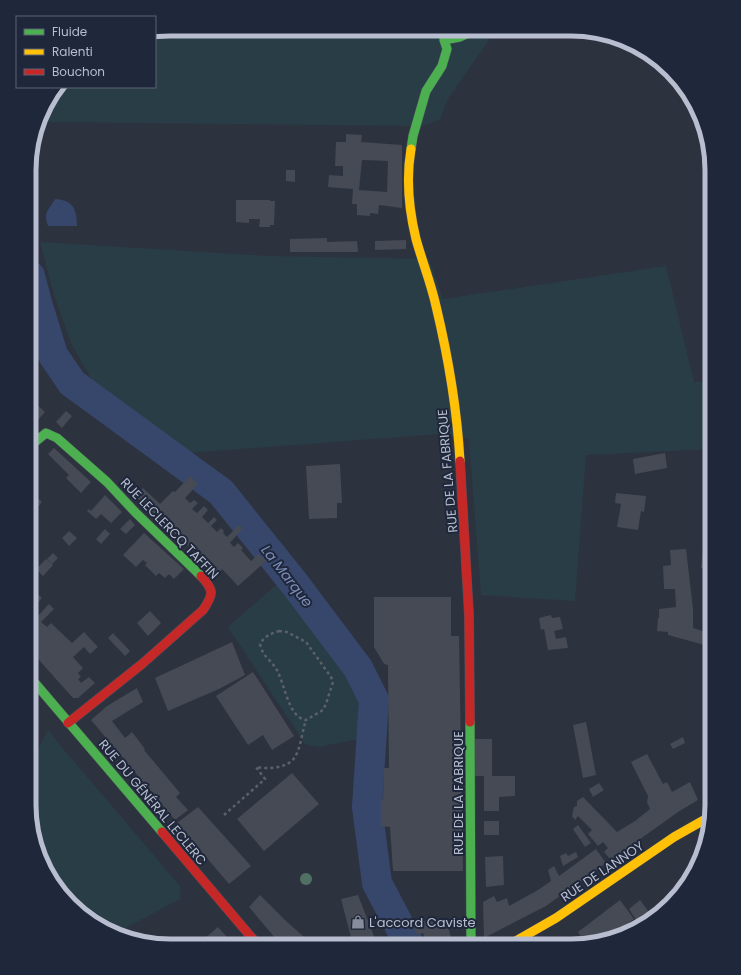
<svg xmlns="http://www.w3.org/2000/svg" width="741" height="975" viewBox="0 0 741 975" font-family="Poppins,sans-serif">
<style>
.green{fill:#293d46}
.water{fill:#37466b}
.lines{fill:none;stroke-linecap:round;stroke-linejoin:round}
.river{stroke:#37466b;stroke-width:30}
.building{fill:#454a54;fill-rule:evenodd}
.fast-casing{stroke:#4a4e58;stroke-width:10}
.slow-casing{stroke:#4a4e58;stroke-width:10}
.jam-casing{stroke:#4a4e58;stroke-width:10}
.path{stroke:#5b6069;stroke-width:2.5;stroke-dasharray:3 3;stroke-linecap:butt}
.fast{stroke:#4caf50;stroke-width:9}
.slow{stroke:#ffc107;stroke-width:9}
.jam{stroke:#c62828;stroke-width:9}
.tree{fill:#507063}
.labels{text-anchor:middle;stroke-width:4;stroke-linejoin:round;paint-order:stroke}
.street-label{font-size:13px;fill:#b8becf;stroke:#1f273b}
.poi-label{font-size:13px;fill:#b8becf;stroke:#1f273b;text-anchor:start}
.water-label{font-size:14px;font-style:italic;fill:#7d8eb8;stroke:#1f273b}
.rim{fill:none;stroke:#b8becf;stroke-width:5}
</style>
<rect width="100%" height="100%" fill="#2d323f"/>
<path class="green" d="M170 29 473 30 490 38 448 99 440 119 423 126 44 122C41 108 50 97 58 87H155V31Z
M40 242 269 256 429 259 443 299 666 266 694 382H712V449L586 455 575 601 481 595 469 439 438 434 188 453 94 384 71 343 54 295Z
M284 578 355 671 370 702 369 737 318 747 305 744 228 627Z
M48 730 65 751 180 886V899L118 932 91 922 44 868 29 805V766Z"/>
<path class="water" d="M55 199C73 200 77 209 77 226H48C43 211 49 210 55 199Z"/>
<g class="lines">
<path class="river" d="M30 276 38 306 53 355 72 383 221 492 294 583 358 668 374 700 367 807 377 883 410 946"/>
</g>
<path class="building" d="M346 134 362 135 361 142 402 145V208L379 205 378 214 370 213V216L357 215V204H352L353 189 328 187 329 175 343 176V166H335L336 142H346ZM362 160 388 161 387 192 359 190Z
M286 170H295V182L286 181Z
M236 200H270V201H275L274 225H270V227H259L260 219H249V223L236 222Z
M327 238V242L357 241 358 252H290V239Z
M406 240V249L375 250V241Z
M35 403 45 412 30 429V409Z
M66 411 72 416 62 428 56 422Z
M54 448 91 482 81 493 66 478 69 475 48 454Z
M665 453 667 468 635 474 633 459Z
M340 464 342 503H337V518L309 519 306 466Z
M190 476 198 484 185 498 190 503 194 500 198 503 192 509 197 513 204 506 208 510 202 517 208 523 214 517 217 520 211 526 217 532 221 528 224 531 223 533 227 537 239 525 243 528 230 543 234 547 238 543 243 548 241 550 251 561 259 554 266 561 238 586 222 569 218 574 135 496 143 488 160 504 173 491 175 492Z
M30 478 36 484 30 491 42 502 37 508 33 504 30 507Z
M616 493 646 496 644 512 641 511 638 530 617 527 621 504 615 503Z
M105 495 122 512 111 523 101 514 96 519 87 511 89 509 91 511Z
M130 519 135 525 126 534 120 529Z
M105 529 110 534 101 544 96 539Z
M69 531 77 538 69 546 62 538Z
M144 533 184 569 174 579 169 574 165 578 159 573 156 576 145 565 147 563 143 560 136 567 123 555Z
M703 547 712 548V569L701 568Z
M686 549 693 609V628L712 634V647L668 635V632L657 631 658 618H659V609L676 607 675 589H664L663 566 671 565 670 550Z
M53 553 58 558 52 564 47 559Z
M46 559 53 565 43 576 36 569Z
M31 588 42 598 29 612V590Z
M374 597H451V636H459L463 871H393L390 827 381 826V800L383 799 384 768H389L388 665 384 664 374 647Z
M49 604 54 609 41 622 47 627 51 623 72 643 84 632 98 647 90 654 84 647 73 657 83 668 78 673 81 677 78 679 81 683 89 677 95 683 78 698H73L29 649V619L33 623 35 622V619Z
M150 611 161 623 148 636 137 623Z
M551 615 552 618 560 617 563 629 554 631 556 639 566 637 568 648 548 650 544 629 541 630 539 618Z
M113 633 130 651 125 656 108 638Z
M232 642 245 675 219 689 168 711 155 678Z
M253 672 294 736 272 750 263 735 248 745 216 696Z
M137 688 143 702 112 721 125 738 132 732 145 749 144 750 180 793 176 797 188 810 175 820 91 720 107 706Z
M586 722 596 775 583 778 573 725Z
M683 737 685 743 673 749 670 744Z
M475 739H492V776H515V796L499 797V811H484V776H475Z
M647 754 663 784 667 782 672 792 690 782 698 800 678 812 611 860 604 852 608 848 603 842 598 846 588 834 592 830 578 816 575 820 572 816 574 807 577 806V801L583 797 617 832 635 821 650 809 647 802 648 796 631 762Z
M292 773 319 804 264 851 237 819Z
M599 783 604 790 593 797 589 789Z
M198 807 251 866 229 884 177 823Z
M484 821H499V835H484Z
M578 825 591 843 585 847 573 829Z
M596 849 606 863 546 906 484 938 483 902 494 896 497 902 507 898 509 906 538 890 551 881 548 870 554 866 559 876Z
M576 852 578 857 563 866 560 856 566 853 568 856Z
M503 856 504 885 486 887 485 857Z
M260 895 285 920 313 945H281L249 907Z
M358 895 377 944 378 945H353L341 899Z
M620 900 634 919 612 935 613 936 585 943 578 932Z
M640 900 652 916 640 926 629 909Z
M445 918 453 943 445 946H427L423 933 417 935 412 925 431 919 432 922Z
M218 927 234 945H197Z"/>
<g class="lines">
<g class="fast-casing">
<path id="fast" d="M411 149 413 136 426 91 442 66 447 49 444 40 460 37 475 30
M30 446 46 433 57 438 107 482 135 512 201 576
M29 676 162 832
M470 722 471 946"/>
</g>
<g class="slow-casing">
<path id="slow" d="M411 149C406 178 409 210 416 239 422 261 431 283 436 306 448 356 457 409 460 461
M507 946 556 918 674 837 711 816"/>
</g>
<g class="jam-casing">
<path id="jam" d="M460 461 469 615 470 722
M68 723 142 664 203 610C214 594 214 590 201 576
M162 832 258 945"/>
</g>
<path class="path" d="M279 631 287 632 306 642 331 677 333 682 326 704 323 710 306 720C287 717 285 681 275 667 268 657 263 657 260 644 265 636 270 634 279 631Z
M224 815 265 779 256 767C268 769 287 769 295 757 301 747 302 732 306 720"/>
<use href="#fast" class="fast"/>
<use href="#slow" class="slow"/>
<use href="#jam" class="jam"/>
</g>
<circle class="tree" cx="306" cy="879" r="6"/>
<defs>
<g id="shop-bare" transform="scale(1.08)"><path d="M-5-2.5h2.3a2.7 3.5 0 0 1 5.4 0H5L5.5 6h-11ZM-1.5-2.5h3a1.5 2.3 0 0 0-3 0Z" fill="#878d9d" stroke="#1f273b" stroke-width="2.5" paint-order="stroke"/></g>
</defs>
<g fill-rule="evenodd">
<use href="#shop-bare" x="358" y="922"/>
</g>
<g class="labels">
<g class="street-label">
<text transform="translate(447 471) rotate(-95)" y="5">RUE DE LA FABRIQUE</text>
<text transform="translate(170 528) rotate(46)" y="5">RUE LECLERCQ TAFFIN</text>
<text transform="translate(458 793) rotate(-90)" y="5">RUE DE LA FABRIQUE</text>
<text transform="translate(153 802) rotate(50)" y="5">RUE DU GÉNÉRAL LECLERC</text>
<text transform="translate(602 871) rotate(-34)" y="5">RUE DE LANNOY</text>
</g>
<g class="poi-label">
<text x="369" y="927">L'accord Caviste</text>
</g>
<g class="water-label">
<text transform="translate(287 576) rotate(52)" y="5">La Marque</text>
</g>
</g>
<path d="M0 0H741V975H0ZM170 36H571A134 134 0 0 1 705 170V805A134 134 0 0 1 571 939H170A134 134 0 0 1 36 805V170A134 134 0 0 1 170 36Z" fill="#1f273b" fill-rule="evenodd"/>
<path class="rim" d="M170 36H571A134 134 0 0 1 705 170V805A134 134 0 0 1 571 939H170A134 134 0 0 1 36 805V170A134 134 0 0 1 170 36Z"/>
<rect x="16" y="16" width="140" height="72" fill="#1f273b" stroke="#5c6376"/>
<rect x="24" y="29" width="20" height="6" fill="#4caf50" stroke="#5c6376"/>
<text x="52" y="36" font-size="12" fill="#b8becf">Fluide</text>
<rect x="24" y="49" width="20" height="6" fill="#ffc107" stroke="#5c6376"/>
<text x="52" y="56" font-size="12" fill="#b8becf">Ralenti</text>
<rect x="24" y="69" width="20" height="6" fill="#c62828" stroke="#5c6376"/>
<text x="52" y="76" font-size="12" fill="#b8becf">Bouchon</text>
</svg>
